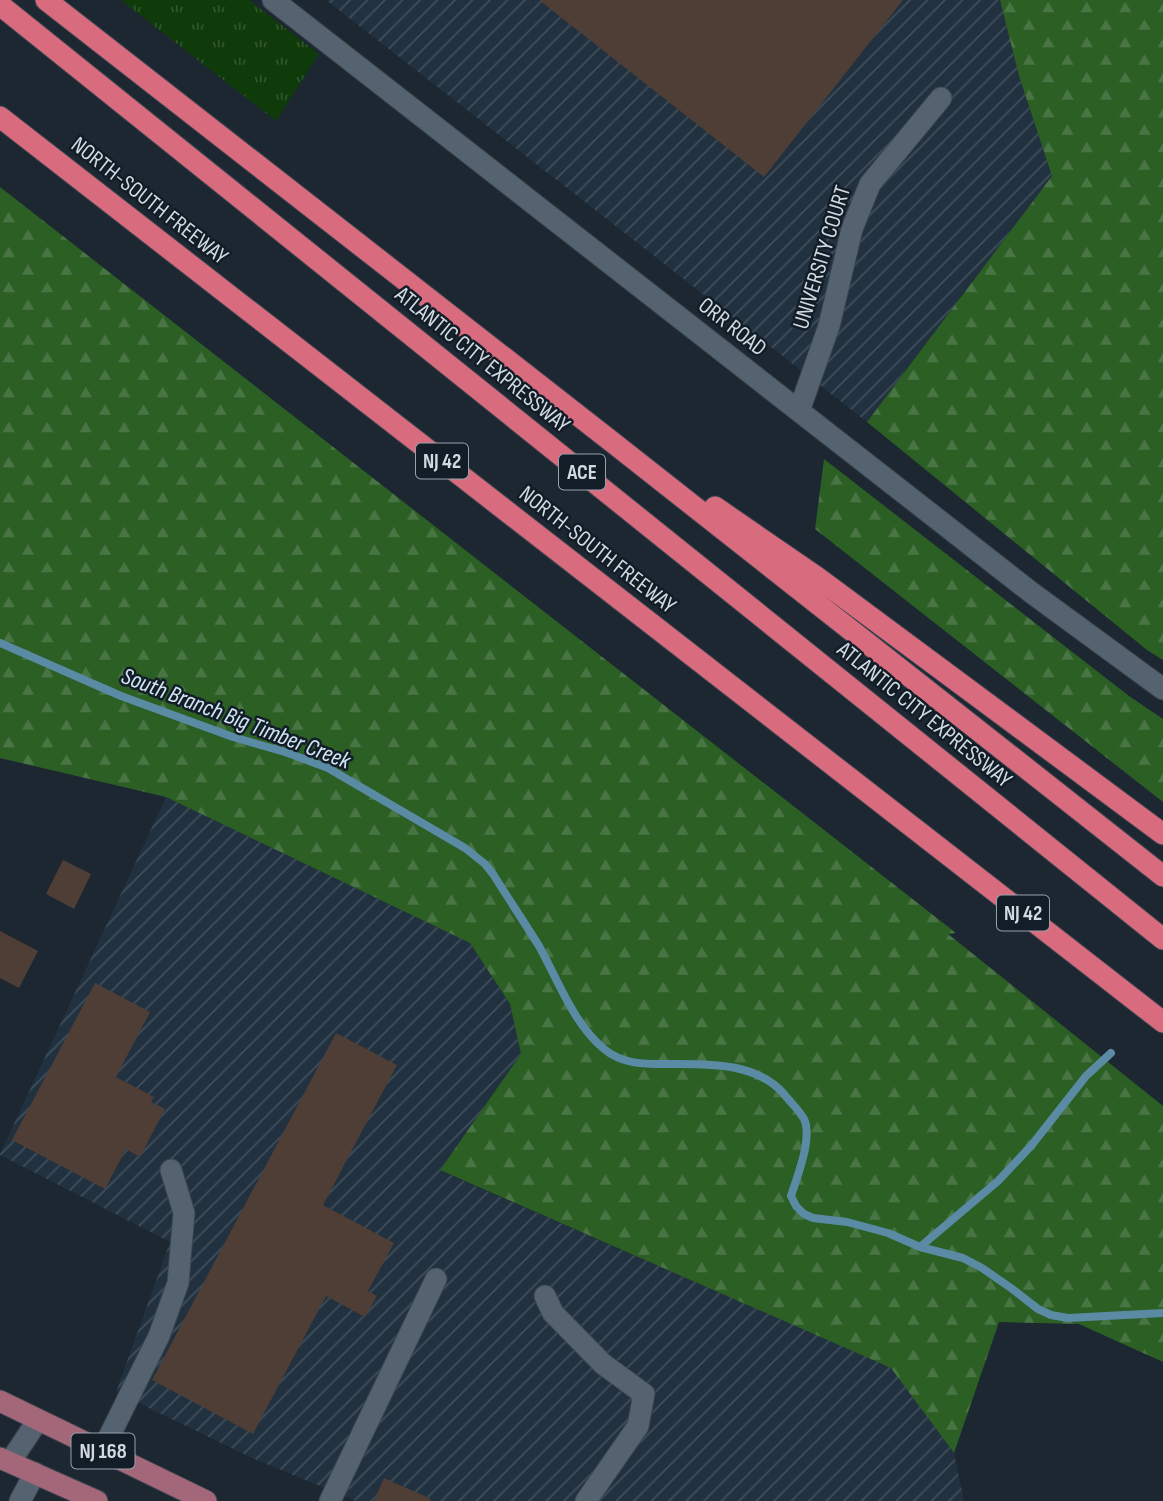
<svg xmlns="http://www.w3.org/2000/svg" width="1163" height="1501" viewBox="0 0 1163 1501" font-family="'Sofia Sans Condensed',sans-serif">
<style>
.industrial{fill:url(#industrial-furrows)}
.grass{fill:url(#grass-tufts)}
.forest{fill:url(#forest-firs)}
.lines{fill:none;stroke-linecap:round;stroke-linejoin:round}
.stream{stroke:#5a8aa4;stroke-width:8}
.building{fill:#4e3e36}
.minor-casing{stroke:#3b444d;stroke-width:23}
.major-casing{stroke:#3b444d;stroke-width:23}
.highway-casing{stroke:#3b444d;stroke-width:23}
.minor{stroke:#55626f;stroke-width:21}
.major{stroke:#a46779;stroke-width:21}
.highway{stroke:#d96b7f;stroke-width:21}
.labels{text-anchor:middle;stroke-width:5;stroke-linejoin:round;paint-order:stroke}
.shield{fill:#121d28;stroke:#98a1aa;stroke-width:2}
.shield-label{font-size:21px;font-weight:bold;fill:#d2dae1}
.street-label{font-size:23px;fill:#d2dae1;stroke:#121d28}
.water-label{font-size:24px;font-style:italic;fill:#d1e5f2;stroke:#121d28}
</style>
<defs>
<pattern id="industrial-furrows" width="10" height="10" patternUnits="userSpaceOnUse" patternTransform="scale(1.75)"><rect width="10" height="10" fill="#213140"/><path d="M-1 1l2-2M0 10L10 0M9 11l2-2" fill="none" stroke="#404e5b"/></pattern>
<pattern id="grass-tufts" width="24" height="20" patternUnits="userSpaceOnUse" patternTransform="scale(1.75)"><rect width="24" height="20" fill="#0f3a09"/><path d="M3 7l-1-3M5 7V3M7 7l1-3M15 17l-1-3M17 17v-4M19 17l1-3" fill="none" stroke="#31562d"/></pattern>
<pattern id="forest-firs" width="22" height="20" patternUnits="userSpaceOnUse" patternTransform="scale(1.75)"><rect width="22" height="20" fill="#2b5f24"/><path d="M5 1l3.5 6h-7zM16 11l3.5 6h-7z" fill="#497544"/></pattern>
</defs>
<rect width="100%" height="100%" fill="#1c2732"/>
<path class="industrial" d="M326 0H1000L1019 76 1052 176 867 422Z
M166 797 470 943 510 1004 521 1054 441 1171 892 1368 954 1453 964 1501H356L252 1458 116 1392 170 1242 0 1155V1154Z"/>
<path class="grass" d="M121 0H249L319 54 276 121Z"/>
<path class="forest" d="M1000 0H1163V660L1147 650 867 422 1052 176 1019 76Z
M0 187 956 933 948 934 1163 1106V1362L1079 1324 999 1322 954 1453 891 1368 440 1170 521 1054 510 1004 470 943 166 797 0 758Z
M824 459 1129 696 1163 719V802L815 529Z"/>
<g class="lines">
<path class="stream" d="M0 643 121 696 233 737 285 752 328 768 465 848 485 864 493 874C508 898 524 922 539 946 558 980 573 1023 604 1049 624 1066 650 1064 674 1064 711 1064 757 1063 784 1094 790 1102 799 1110 804 1119 813 1138 797 1177 791 1196L796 1206 804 1214 813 1218 847 1222 888 1233 920 1247 963 1258 982 1268 1011 1288 1038 1309 1051 1315 1068 1318 1163 1313
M920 1247 998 1181 1031 1146 1086 1076 1111 1053"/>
</g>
<path class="building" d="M539 0H903L764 177Z
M63 860 91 874 74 909 46 894Z
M0 931 38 951 19 988 0 978Z
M95 983 150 1012 116 1077 154 1097 151 1102 165 1109 140 1157 126 1149 105 1189 12 1140Z
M336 1033 397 1065 323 1205 394 1243 368 1291 377 1296 365 1317 326 1296 253 1434 152 1380Z
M384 1478 431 1499 430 1501H374Z"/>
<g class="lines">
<g class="minor-casing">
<path id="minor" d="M273 0 1032 593 1163 689
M799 411 829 326 852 229 870 184 941 98
M545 1296 553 1313 603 1364 644 1394 638 1426 586 1501
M102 1451 159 1336 178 1283 184 1213 171 1170
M10 1462 38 1420
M20 1501 35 1473
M330 1501 436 1279"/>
</g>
<g class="major-casing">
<path id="major" d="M0 1401 206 1501
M0 1458 97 1501"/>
</g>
<g class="highway-casing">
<path id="highway" d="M46 0 616 445 1163 876
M0 5 1163 939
M0 117 1163 1022
M715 507 818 578 1163 834"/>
</g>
<use href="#minor" class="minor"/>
<use href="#major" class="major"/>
<use href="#highway" class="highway"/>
</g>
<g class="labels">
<g class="shield">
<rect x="416" y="443.5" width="52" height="35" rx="5"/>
<rect x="559" y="454.5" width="46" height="35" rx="5"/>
<rect x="997" y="895.5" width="52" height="35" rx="5"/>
<rect x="71.5" y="1433.5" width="63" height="35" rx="5"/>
</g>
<g class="shield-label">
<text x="442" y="468">NJ 42</text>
<text x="582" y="479">ACE</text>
<text x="1023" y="920">NJ 42</text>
<text x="103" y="1458">NJ 168</text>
</g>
<g class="street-label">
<text transform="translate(150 200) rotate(38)" y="8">NORTH-SOUTH FREEWAY</text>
<text transform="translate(821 257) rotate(-73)" y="8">UNIVERSITY COURT</text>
<text transform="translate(733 326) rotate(38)" y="8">ORR ROAD</text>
<text transform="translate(483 359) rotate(39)" y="8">ATLANTIC CITY EXPRESSWAY</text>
<text transform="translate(598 549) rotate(38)" y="8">NORTH-SOUTH FREEWAY</text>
<text transform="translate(925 714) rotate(39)" y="8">ATLANTIC CITY EXPRESSWAY</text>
</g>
<g class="water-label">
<text transform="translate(236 718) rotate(21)" y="8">South Branch Big Timber Creek</text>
</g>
</g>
</svg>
